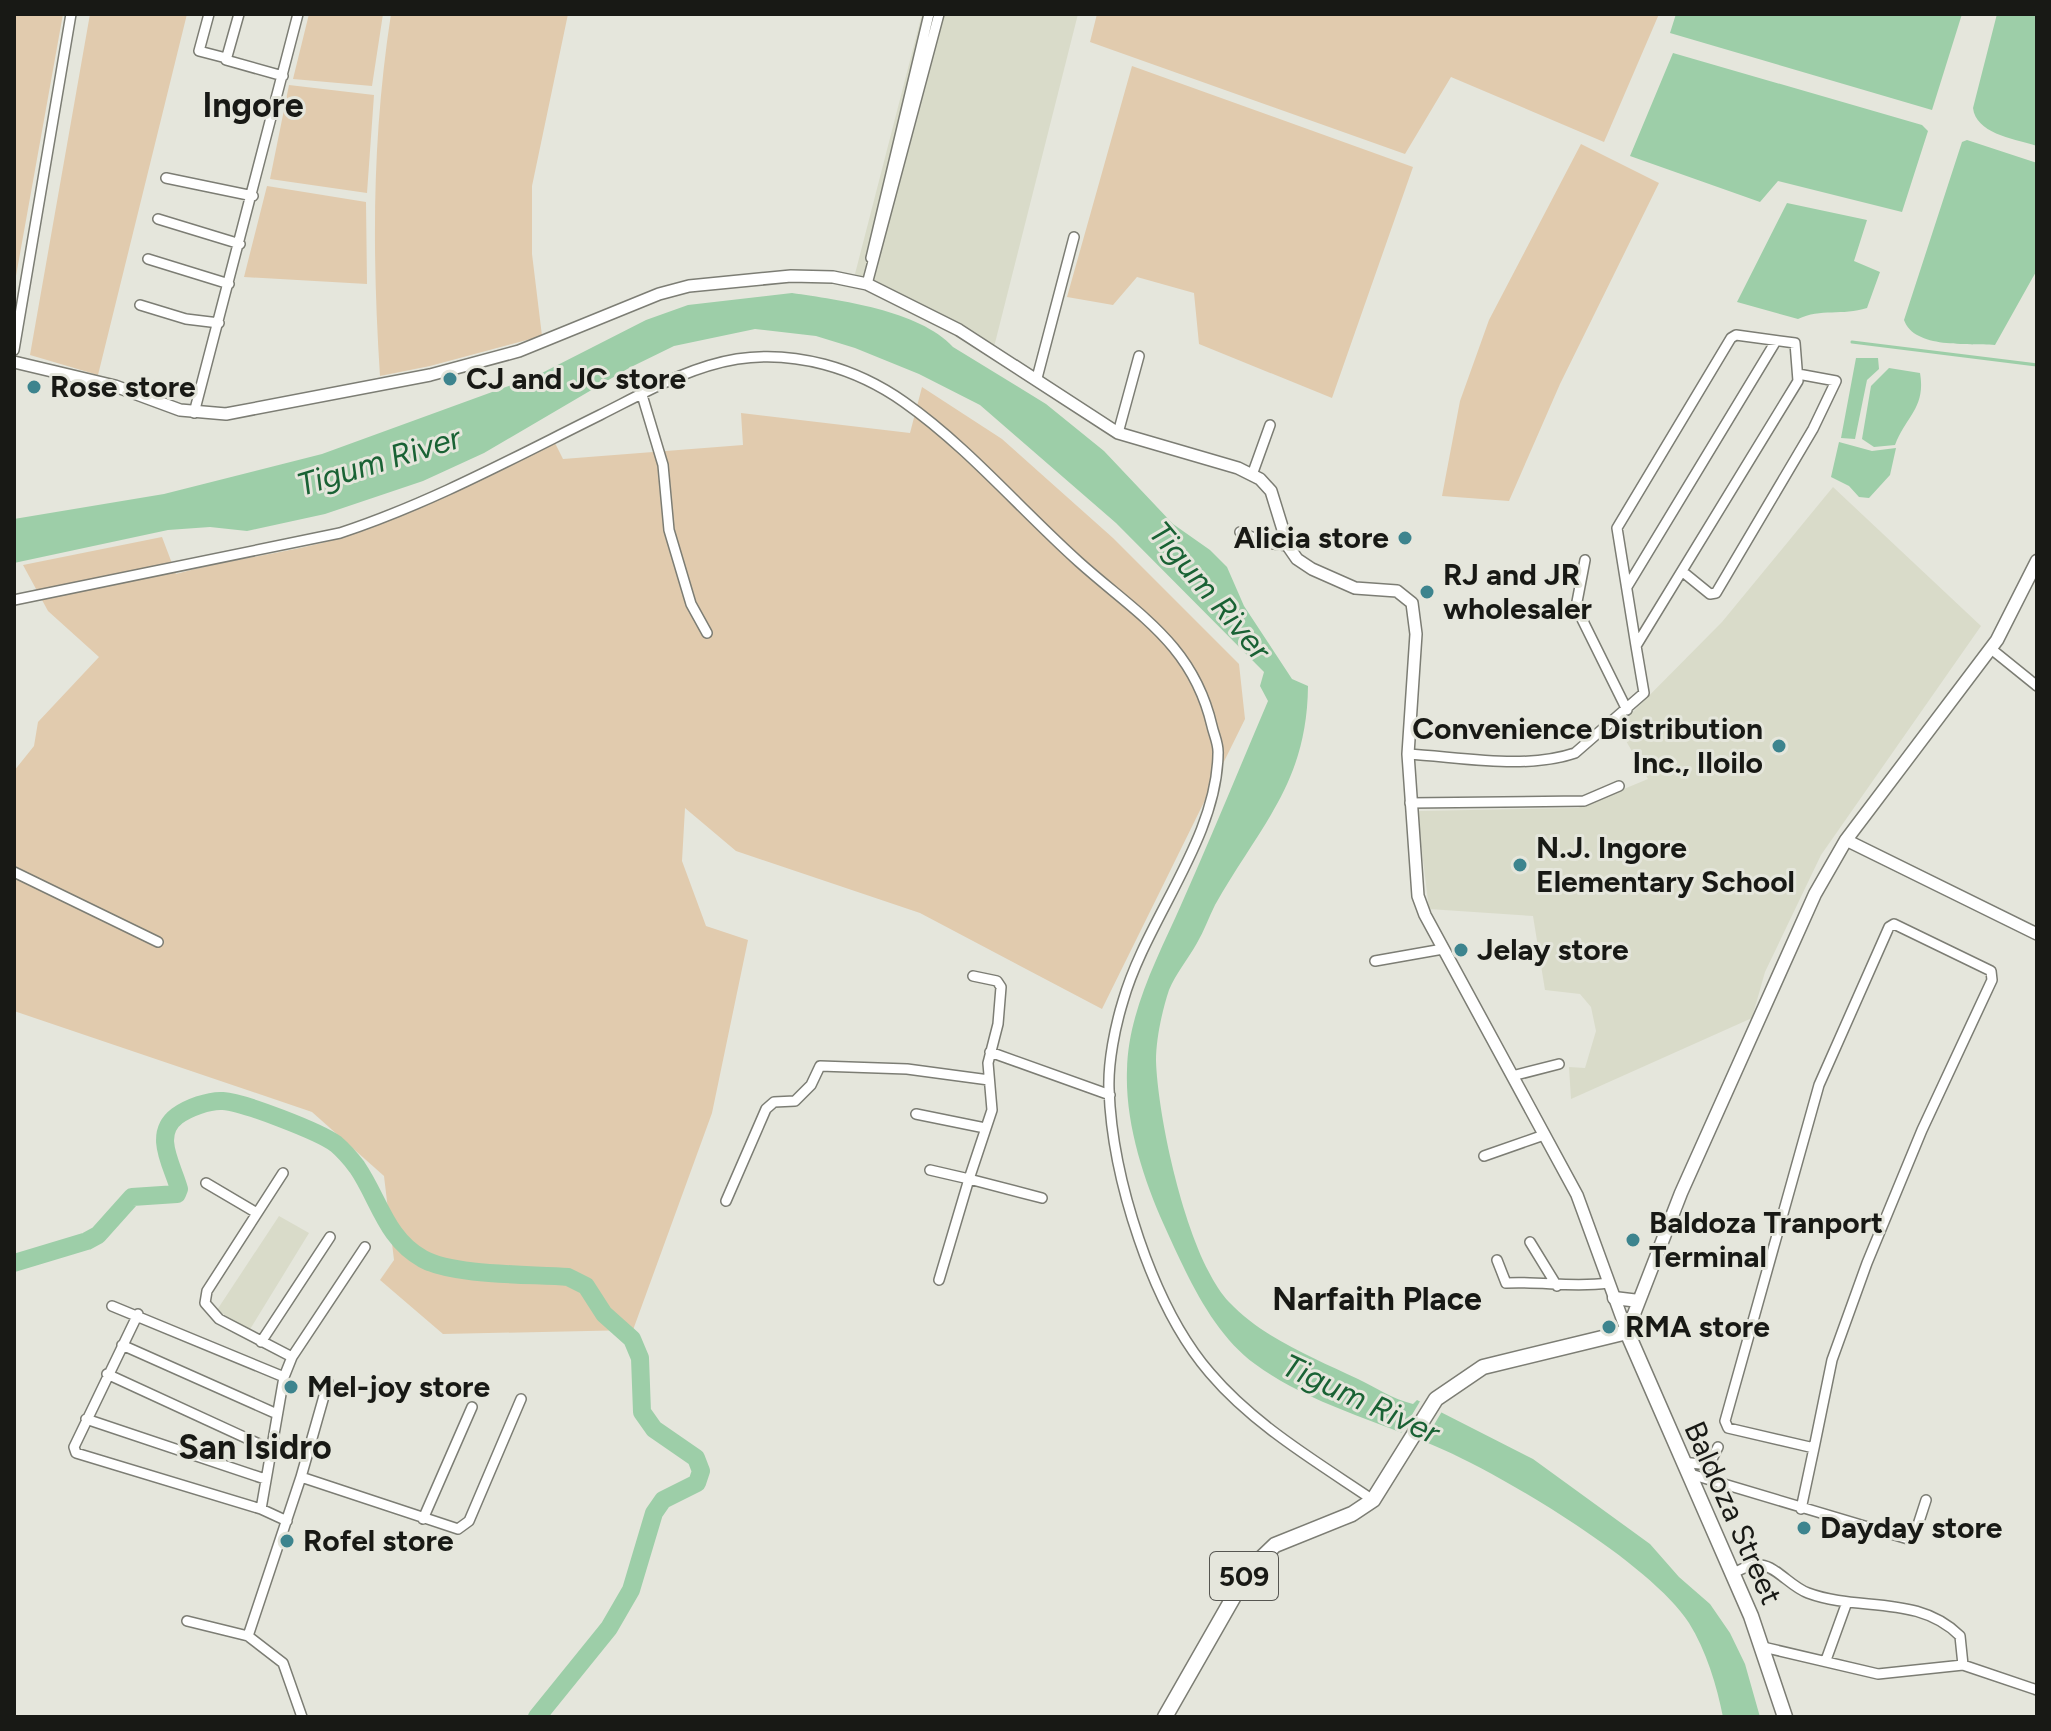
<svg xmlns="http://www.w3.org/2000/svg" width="2051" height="1731" viewBox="0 0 2051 1731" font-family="Figtree,sans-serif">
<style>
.built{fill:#d9dbc9}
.green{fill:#e1cbae}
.water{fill:#9dcea8}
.pier{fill:#e5e6dc}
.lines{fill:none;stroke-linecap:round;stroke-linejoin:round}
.stream{stroke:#9dcea8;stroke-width:3}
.river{stroke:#9dcea8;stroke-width:18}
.minor-casing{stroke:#7c7d74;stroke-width:12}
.tertiary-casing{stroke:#7c7d74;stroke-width:14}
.secondary-casing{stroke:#7c7d74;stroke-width:15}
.primary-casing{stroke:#7c7d74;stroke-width:17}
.minor{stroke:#fff;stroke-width:9}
.tertiary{stroke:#fff;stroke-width:11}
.secondary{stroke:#fff;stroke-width:12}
.primary{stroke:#fff;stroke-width:14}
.poi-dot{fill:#3d848e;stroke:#e5e6dc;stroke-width:3}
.labels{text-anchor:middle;stroke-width:6;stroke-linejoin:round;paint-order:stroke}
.shield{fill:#e5e6dc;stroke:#565651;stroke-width:2}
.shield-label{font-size:28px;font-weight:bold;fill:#181915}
.poi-label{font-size:30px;font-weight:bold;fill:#181915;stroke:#e5e6dc;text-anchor:start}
.street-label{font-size:30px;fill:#181915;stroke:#e5e6dc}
.water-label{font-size:32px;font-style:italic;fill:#196234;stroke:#e5e6dc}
.neighbourhood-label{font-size:32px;font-weight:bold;fill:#181915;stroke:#e5e6dc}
.quarter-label{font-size:34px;font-weight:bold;fill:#181915;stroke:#e5e6dc}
</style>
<rect width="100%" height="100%" fill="#e5e6dc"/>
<path class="built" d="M922 14H1078L994 347 888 287 855 274Z
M1833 487 1981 626 1821 855 1765 972 1752 1018 1571 1099 1569 1067 1585 1068 1596 1031 1591 1007 1580 994 1545 990 1533 916 1429 909 1417 811 1578 808 1648 779 1618 727 1722 622Z
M279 1216 309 1233 249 1331 217 1310Z"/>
<path class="green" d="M14 14H63L14 287Z
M90 14H187L98 375 30 355Z
M309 14H383L372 86 293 79Z
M391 14H568L532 186V254L542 336 430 366 380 376C372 252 372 137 391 14Z
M1097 14H1659L1604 142 1451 77 1405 154 1090 42Z
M1132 66 1413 167 1332 398 1199 344 1194 293 1137 277 1113 305 1067 297Z
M289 85 374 95 367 193 270 179Z
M1581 144 1659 183 1560 384 1509 501 1442 496 1460 401 1489 320Z
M267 186 366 202 367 284 244 277Z
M922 387 1002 439 1113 538 1239 664 1245 719 1102 1009 920 913 736 851 685 808 682 861 706 926 748 940 712 1113 633 1330 443 1334 380 1280 394 1260 384 1176 312 1112 14 1011V771L34 746 38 722 99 657 48 611 23 565 162 537 176 574C231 558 288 554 343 537 416 514 486 475 555 443L563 459 743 445 741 413 910 433Z"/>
<path class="water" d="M1676 14H1962L1932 110 1670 33Z
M1997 14H2037V146C2015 139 1976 134 1973 108Z
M1673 53 1922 125 1928 131 1902 212 1778 181 1760 202 1630 156Z
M1967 140 2037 163V270L1995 345C1968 343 1914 349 1904 320L1962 142Z
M1787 203 1867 220 1854 261 1880 272 1867 308C1842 316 1821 308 1798 319L1737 302Z
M792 293C839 300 919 310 953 347L1046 404 1104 451 1173 524 1210 550 1227 567 1244 606 1292 679 1308 686C1307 784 1260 825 1215 905 1209 917 1204 931 1197 943 1188 959 1176 973 1169 990 1162 1011 1156 1039 1156 1061 1158 1120 1188 1259 1229 1302 1263 1338 1314 1358 1358 1379 1377 1388 1392 1399 1413 1404L1417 1400 1533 1459 1650 1544 1679 1577 1710 1604 1730 1633 1745 1664 1760 1717H1723C1717 1686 1706 1650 1689 1623 1651 1564 1509 1479 1444 1450 1382 1422 1311 1405 1255 1364 1211 1332 1186 1273 1164 1225 1143 1178 1125 1122 1127 1070 1128 1012 1158 957 1181 905 1211 838 1239 769 1268 701L1260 686 1264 672 1116 523 980 405 919 374 855 348 816 336 755 329 674 346 629 368 484 453 423 481 325 514 247 531 210 527 168 530 14 563V519L164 494 322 454 536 376 646 320 688 305Z
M1856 358H1878L1879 369 1867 380 1855 439 1841 438Z
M1889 368 1920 373C1926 408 1906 416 1895 445L1874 447 1862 439 1871 386Z
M1839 442 1872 451 1896 448 1890 475 1869 498 1859 497 1849 486 1831 477Z"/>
<path class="pier" d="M1422 1398 1444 1408 1422 1445 1400 1435Z"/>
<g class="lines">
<path class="stream" d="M1852 342 2037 365"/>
<path class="river" d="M14 1263 87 1241 98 1235 132 1197 177 1194 179 1189C173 1166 152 1135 177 1116 188 1108 209 1100 223 1101 243 1102 320 1132 336 1144 343 1150 351 1159 357 1167 379 1199 386 1239 423 1259 453 1276 531 1274 568 1277L586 1286 604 1314 632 1339 640 1358 642 1412 654 1429 696 1458 701 1471 697 1483 663 1500 654 1513 631 1590 609 1628 537 1717"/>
<g class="minor-casing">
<path id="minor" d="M209 14 199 51 226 58
M239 14 226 60 283 76
M166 178 253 196
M158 219 240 244
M871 258 929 14
M148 259 229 284
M867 284 939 14
M140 305 186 319 219 323
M14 350 71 14
M1037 378 1074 237
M642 395 663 465 669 530 691 604 707 633
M194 413 298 14
M1118 433 1139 356
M1252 475 1270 425
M1240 532 1266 543 1288 546
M1585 560 1576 607 1627 710
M1683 572 1710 594 1716 593 1813 429 1836 381 1798 374
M1627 587 1776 341
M14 600 340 533C431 503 515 457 600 415 644 393 688 367 737 359 795 350 856 368 904 402 968 447 1021 510 1079 562 1137 614 1193 644 1212 726 1214 735 1219 745 1218 754 1217 839 1146 920 1123 1001 1115 1027 1108 1062 1109 1089 1112 1177 1152 1306 1210 1373 1254 1425 1317 1462 1373 1500
M1990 648 2037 686
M1408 754C1460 757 1525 770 1575 753L1644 693 1636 646 1798 381 1795 343 1736 335 1731 338 1617 528 1636 646
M1410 803 1584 801 1619 786
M14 872 158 942
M1894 924 1991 971 1992 980 1922 1130 1867 1263 1832 1360 1814 1448 1728 1428 1725 1421 1819 1085 1889 927Z
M1375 961 1443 949
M973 976 997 981 1001 987 998 1024 988 1063 992 1110 969 1179 1042 1198
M990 1052 1110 1095
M1512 1076 1559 1064
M916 1114 985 1128
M1484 1156 1544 1135
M930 1170 969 1179 939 1280
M283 1173 207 1291 205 1303 219 1319 292 1357
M206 1183 257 1213
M726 1201 766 1109 774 1102 795 1101 811 1085 820 1066 907 1069 989 1080
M1530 1242 1557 1286
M1497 1260 1506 1283C1542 1281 1572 1288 1608 1283
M112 1306 284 1377
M138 1314 74 1447 76 1453 261 1509 287 1521
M261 1342 330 1237
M122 1345 277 1414
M107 1374 270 1449
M86 1419 265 1479
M1682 1462 1709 1465 1718 1447
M1687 1473 1908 1539 1915 1534 1926 1500
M301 1477 328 1382
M261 1509 284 1377 292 1357 365 1247
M1801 1509 1814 1448
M423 1519 472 1407
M1731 1574C1740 1570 1751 1563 1761 1565 1777 1567 1791 1587 1808 1593 1859 1612 1918 1594 1960 1636L1963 1665
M187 1621 248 1636
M1763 1647 1878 1674 1963 1665 2037 1690
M1826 1660 1847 1602
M302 1717 283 1663 248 1636 301 1477 458 1529 469 1521 521 1399"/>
</g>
<g class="tertiary-casing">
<path id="tertiary" d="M14 362 115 386 180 410 226 414 430 375 519 351 659 294 689 286 791 276 833 277 867 284 959 330 1118 433 1238 468 1260 479 1271 491 1288 546 1297 559 1312 569 1355 588 1397 591 1412 603 1416 634 1408 754 1418 896 1425 915 1577 1195 1627 1332
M1846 840 2037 934"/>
</g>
<g class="secondary-casing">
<path id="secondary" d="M1614 1298 1639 1301
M1627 1332 1681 1193 1815 894 1846 840 1997 640 2037 561"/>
</g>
<g class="primary-casing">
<path id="primary" d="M1165 1717 1249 1570 1275 1545 1352 1514 1373 1500 1436 1399 1483 1367 1627 1332 1751 1616 1785 1717"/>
</g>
<use href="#minor" class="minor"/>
<use href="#tertiary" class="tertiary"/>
<use href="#secondary" class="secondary"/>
<use href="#primary" class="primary"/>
</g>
<g class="poi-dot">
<circle cx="450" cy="379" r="8"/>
<circle cx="34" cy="387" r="8"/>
<circle cx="1405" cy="538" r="8"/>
<circle cx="1427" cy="592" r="8"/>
<circle cx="1779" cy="746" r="8"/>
<circle cx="1520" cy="865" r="8"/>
<circle cx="1461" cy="950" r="8"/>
<circle cx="1633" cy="1240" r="8"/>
<circle cx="1609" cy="1327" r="8"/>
<circle cx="291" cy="1387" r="8"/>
<circle cx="1804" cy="1528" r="8"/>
<circle cx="287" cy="1541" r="8"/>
</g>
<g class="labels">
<rect class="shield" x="1210" y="1552" width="68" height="48" rx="6"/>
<g class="shield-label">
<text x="1244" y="1586">509</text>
</g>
<g class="poi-label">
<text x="466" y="389">CJ and JC store</text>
<text x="50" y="397">Rose store</text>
<text x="1389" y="548" text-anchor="end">Alicia store</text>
<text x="1443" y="585">RJ and JR<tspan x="1443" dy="34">wholesaler</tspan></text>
<text x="1763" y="739" text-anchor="end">Convenience Distribution<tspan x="1763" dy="34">Inc., Iloilo</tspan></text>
<text x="1536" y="858">N.J. Ingore<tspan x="1536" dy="34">Elementary School</tspan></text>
<text x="1477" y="960">Jelay store</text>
<text x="1649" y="1233">Baldoza Tranport<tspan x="1649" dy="34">Terminal</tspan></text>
<text x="1625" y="1337">RMA store</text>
<text x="307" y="1397">Mel-joy store</text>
<text x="1820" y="1538">Dayday store</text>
<text x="303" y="1551">Rofel store</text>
</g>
<g class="street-label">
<text transform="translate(1733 1513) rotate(66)" y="10">Baldoza Street</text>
</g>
<g class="water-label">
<text transform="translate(379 461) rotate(-17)" y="11">Tigum River</text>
<text transform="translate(1210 591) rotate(50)" y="11">Tigum River</text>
<text transform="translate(1361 1399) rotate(25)" y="11">Tigum River</text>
</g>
<g class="neighbourhood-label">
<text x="1377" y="1310">Narfaith Place</text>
</g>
<g class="quarter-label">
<text x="253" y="117">Ingore</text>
<text x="255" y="1459">San Isidro</text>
</g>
</g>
<rect width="2051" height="1731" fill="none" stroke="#181915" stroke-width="32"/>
</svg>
